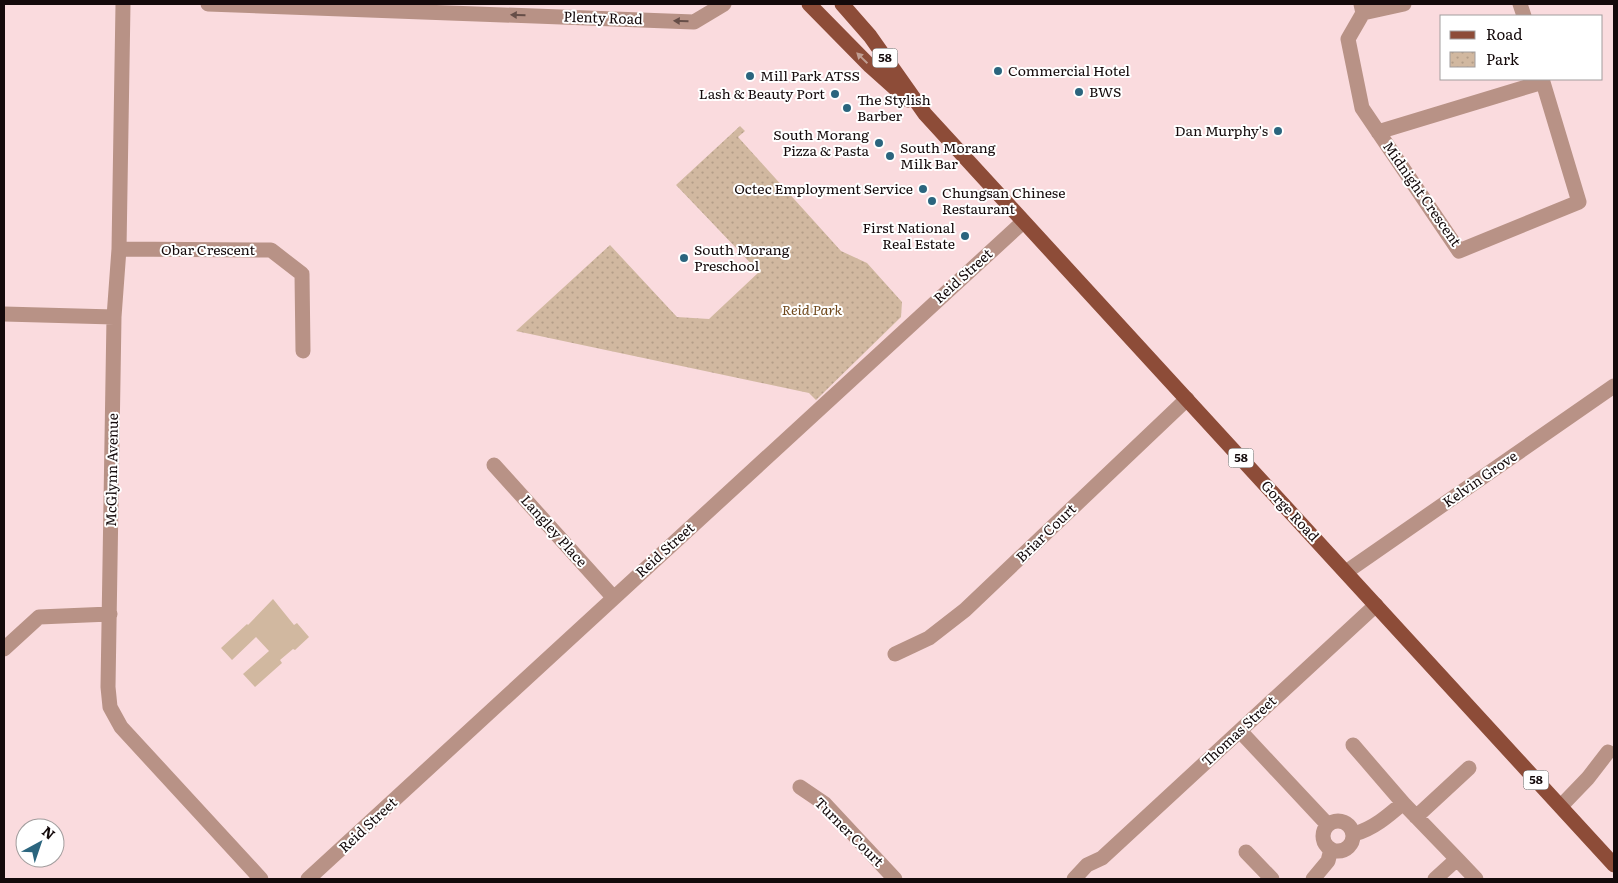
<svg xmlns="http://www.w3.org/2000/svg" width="1618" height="883" viewBox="0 0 1618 883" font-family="Literata,serif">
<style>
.park{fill:url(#park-dots)}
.garden{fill:#d1b8a0}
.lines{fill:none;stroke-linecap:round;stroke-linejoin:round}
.minor{stroke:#b89286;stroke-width:15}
.primary{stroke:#8d4c38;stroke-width:15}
.oneway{fill:#664e48}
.oneway2{fill:#c09d92}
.poi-dot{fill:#2b657e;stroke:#fff;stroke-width:2}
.labels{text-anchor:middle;stroke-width:4;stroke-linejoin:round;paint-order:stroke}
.shield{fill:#fff;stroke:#5a5454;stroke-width:1}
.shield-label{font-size:12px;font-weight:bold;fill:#140a0b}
.street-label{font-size:14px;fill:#140a0b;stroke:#fff}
.poi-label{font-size:14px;fill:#140a0b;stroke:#fff;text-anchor:start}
.park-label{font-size:14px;font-style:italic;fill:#6f481c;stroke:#fff}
</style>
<defs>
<pattern id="park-dots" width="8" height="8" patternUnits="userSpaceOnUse" patternTransform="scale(1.25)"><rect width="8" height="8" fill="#d1b8a0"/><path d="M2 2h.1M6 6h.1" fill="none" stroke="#b39d88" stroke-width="1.8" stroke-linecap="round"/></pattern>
</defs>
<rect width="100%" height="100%" fill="#fadbde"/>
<path class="park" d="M740 126 745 131 738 137 841 251 867 263 902 302 901 317 816 400 809 393 516 331 610 245 677 317 709 319 759 272 676 185Z"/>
<path class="garden" d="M273 599 294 625 297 623 309 637 295 650 293 649 280 660 282 663 255 687 243 674 269 651 256 637 232 660 221 648 247 624 248 625Z"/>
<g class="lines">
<path class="minor" d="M123 4 119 249 114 317 108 687 110 707 121 727 261 879
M208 4 694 22 724 4
M1361 4 1363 13 1348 39 1362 108 1459 251 1579 202 1542 79
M1520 4 1524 16
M1363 13 1404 4
M1378 132 1543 82
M119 249 271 250 302 274 303 351
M4 314 114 317
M494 465 613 597
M1346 572 1614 386
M4 649 39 617 110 614
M895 654 929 638 965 610 1187 399
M1240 731 1328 825
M1353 745 1403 803
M800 787 825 804 895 879
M1561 806 1588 778 1608 752
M1416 817 1469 768
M1323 836a15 15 0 1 1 30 0a15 15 0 1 1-30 0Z
M1354 834C1373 829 1388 816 1403 803L1457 859 1435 879
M1246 852 1272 879
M1457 859 1476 879
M308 879 1023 222
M1074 879 1087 865 1102 858 1376 605
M1313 879 1328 861 1331 849"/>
<path class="primary" d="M809 4 870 66 908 100
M842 4 870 36 925 114 1614 865"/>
</g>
<defs><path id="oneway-solid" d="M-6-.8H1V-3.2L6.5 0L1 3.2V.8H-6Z" transform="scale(1.25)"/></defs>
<g class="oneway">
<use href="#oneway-solid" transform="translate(518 15) rotate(-178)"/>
<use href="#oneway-solid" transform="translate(681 21) rotate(-178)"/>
</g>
<use class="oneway2" href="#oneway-solid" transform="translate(862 58) rotate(-136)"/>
<g class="poi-dot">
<circle cx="998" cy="71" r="5"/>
<circle cx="750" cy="76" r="5"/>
<circle cx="1079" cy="92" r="5"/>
<circle cx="835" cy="94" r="5"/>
<circle cx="847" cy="108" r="5"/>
<circle cx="1278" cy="131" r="5"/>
<circle cx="879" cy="143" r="5"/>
<circle cx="890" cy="156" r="5"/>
<circle cx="923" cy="189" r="5"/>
<circle cx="932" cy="201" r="5"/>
<circle cx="965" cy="236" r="5"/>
<circle cx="684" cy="258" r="5"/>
</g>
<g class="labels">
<g class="shield">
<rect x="872.5" y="48.5" width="25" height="19" rx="4"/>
<rect x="1228.5" y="448.5" width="25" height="19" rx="4"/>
<rect x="1523.5" y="770.5" width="25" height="19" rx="4"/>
</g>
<g class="shield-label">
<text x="885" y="62">58</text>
<text x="1241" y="462">58</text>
<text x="1536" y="784">58</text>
</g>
<g class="street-label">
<text transform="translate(603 18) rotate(2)" y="5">Plenty Road</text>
<text transform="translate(1422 194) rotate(55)" y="5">Midnight Crescent</text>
<text x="208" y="255">Obar Crescent</text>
<text transform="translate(963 276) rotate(-42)" y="5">Reid Street</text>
<text transform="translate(112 470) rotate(-89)" y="5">McGlynn Avenue</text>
<text transform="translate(1480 479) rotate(-35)" y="5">Kelvin Grove</text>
<text transform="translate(1290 511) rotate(47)" y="5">Gorge Road</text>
<text transform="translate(554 531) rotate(48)" y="5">Langley Place</text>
<text transform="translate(1046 533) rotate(-44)" y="5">Briar Court</text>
<text transform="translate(665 550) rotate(-42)" y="5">Reid Street</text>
<text transform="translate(1239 731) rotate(-43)" y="5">Thomas Street</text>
<text transform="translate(368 825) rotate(-43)" y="5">Reid Street</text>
<text transform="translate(849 832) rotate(45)" y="5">Turner Court</text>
</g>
<g class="poi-label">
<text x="1008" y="76">Commercial Hotel</text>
<text x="760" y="81">Mill Park ATSS</text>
<text x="1089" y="97">BWS</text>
<text x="825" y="99" text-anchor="end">Lash &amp; Beauty Port</text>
<text x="857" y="105">The Stylish<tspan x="857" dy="16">Barber</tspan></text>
<text x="1268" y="136" text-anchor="end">Dan Murphy's</text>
<text x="869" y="140" text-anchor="end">South Morang<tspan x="869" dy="16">Pizza &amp; Pasta</tspan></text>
<text x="900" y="153">South Morang<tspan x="900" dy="16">Milk Bar</tspan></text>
<text x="913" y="194" text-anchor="end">Octec Employment Service</text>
<text x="942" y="198">Chungsan Chinese<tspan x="942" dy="16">Restaurant</tspan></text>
<text x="955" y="233" text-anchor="end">First National<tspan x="955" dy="16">Real Estate</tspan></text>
<text x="694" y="255">South Morang<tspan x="694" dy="16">Preschool</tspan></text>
</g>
<g class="park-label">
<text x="812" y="315">Reid Park</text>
</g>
</g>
<rect width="1618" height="883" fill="none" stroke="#140a0b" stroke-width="10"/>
<rect x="1440" y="15" width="162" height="65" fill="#ffffff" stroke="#a19d9d"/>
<rect x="1450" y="31" width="25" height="8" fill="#8d4c38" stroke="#a19d9d"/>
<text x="1486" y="40" font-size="15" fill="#140a0b">Road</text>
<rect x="1450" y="52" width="25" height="15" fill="url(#park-dots)" stroke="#a19d9d"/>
<text x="1486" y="65" font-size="15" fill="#140a0b">Park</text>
<g transform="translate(40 843) rotate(40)"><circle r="24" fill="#ffffff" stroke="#a19d9d"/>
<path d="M0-4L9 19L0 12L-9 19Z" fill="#2b657e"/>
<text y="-8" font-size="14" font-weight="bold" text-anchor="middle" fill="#140a0b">N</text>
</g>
</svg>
